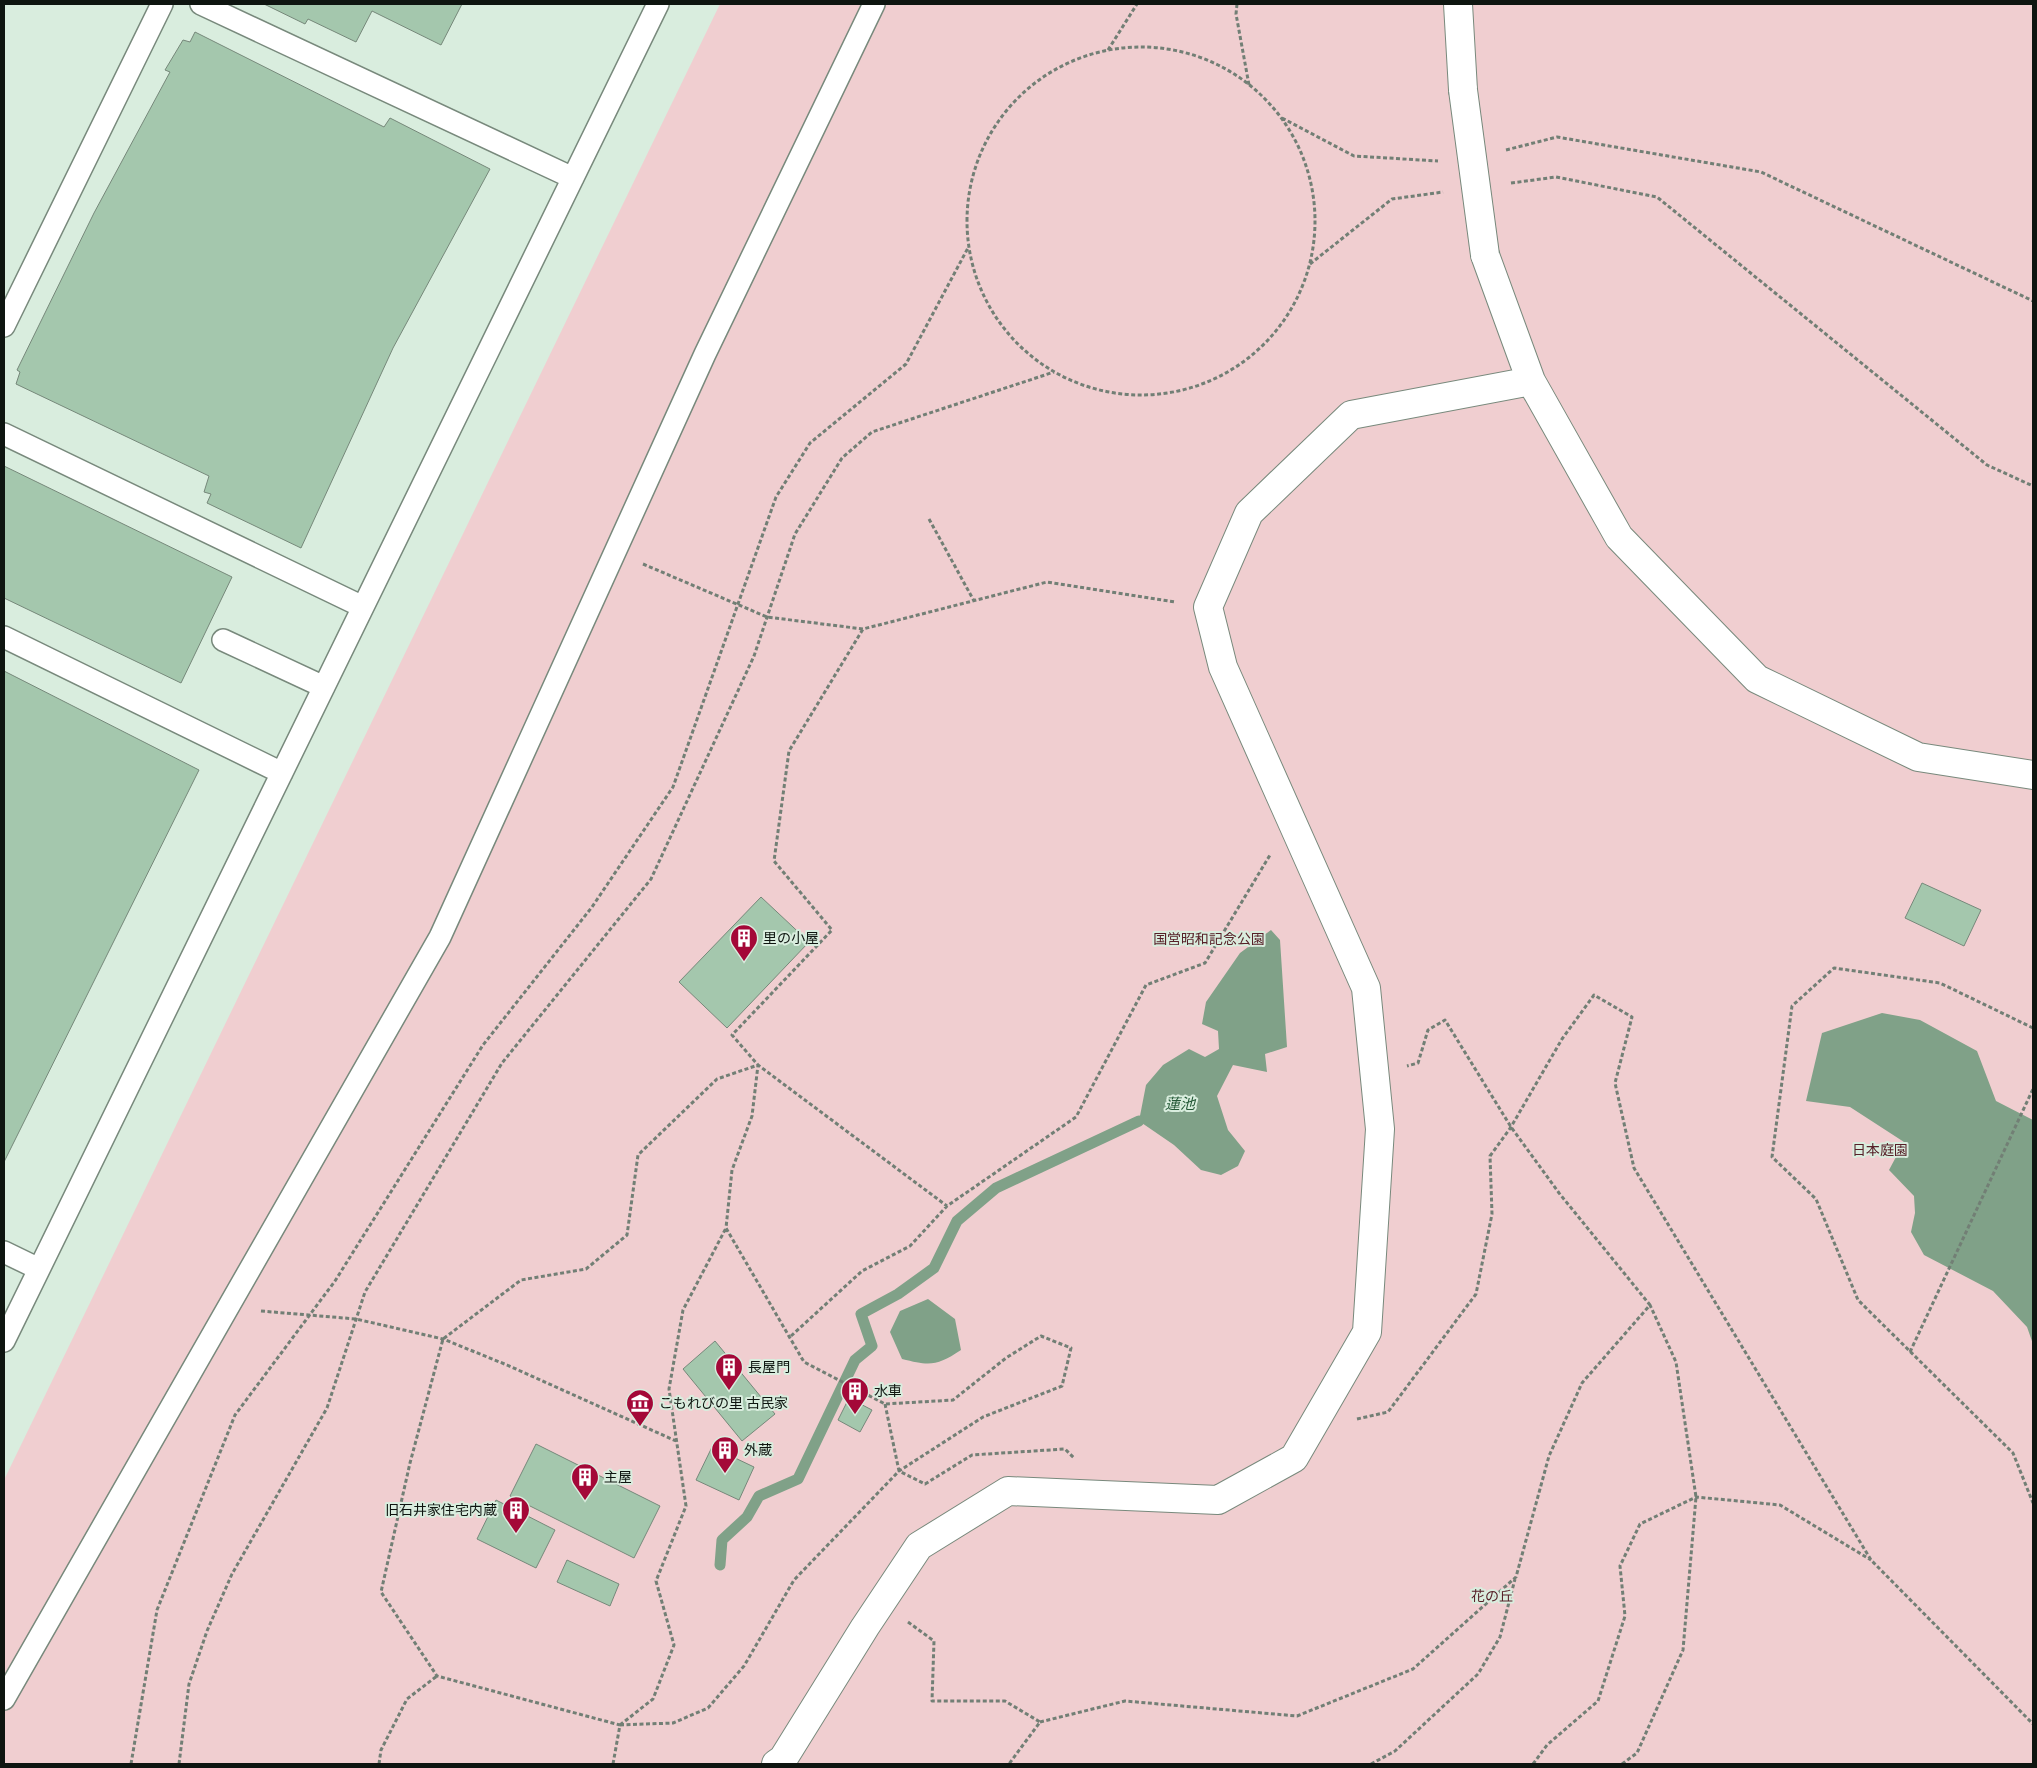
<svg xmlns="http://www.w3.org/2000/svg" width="2037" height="1768" viewBox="0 0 2037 1768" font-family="'PT Sans Narrow','Noto Sans JP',sans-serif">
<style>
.green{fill:#f0ced0}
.water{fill:#80a188}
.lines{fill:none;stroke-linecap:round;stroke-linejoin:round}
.stream{stroke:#80a188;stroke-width:11}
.building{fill:#a4c7ad;stroke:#76887a}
.lane-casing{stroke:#78897c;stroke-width:24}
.street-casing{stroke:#78897c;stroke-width:30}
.path{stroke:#727f75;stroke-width:3;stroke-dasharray:4 2.5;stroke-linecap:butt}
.lane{stroke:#fff;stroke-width:21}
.street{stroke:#fff;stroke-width:28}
.street-bridge-casing{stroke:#78897c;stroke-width:30;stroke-linecap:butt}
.street-bridge{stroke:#fff;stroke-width:28}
.labels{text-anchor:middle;stroke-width:4;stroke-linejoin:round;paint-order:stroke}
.poi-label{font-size:14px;fill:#0e1510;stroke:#d9edde;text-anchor:start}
.park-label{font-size:14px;fill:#572028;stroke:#d9edde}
.water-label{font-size:15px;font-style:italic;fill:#245937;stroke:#d9edde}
</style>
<rect width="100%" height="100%" fill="#d9edde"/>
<path class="green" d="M720 4H2033V1764H4V1480Z"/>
<path class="water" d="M1271 930 1280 940 1287 1047 1265 1054 1267 1072 1233 1065 1217 1096 1228 1130 1245 1151 1238 1166 1221 1175 1201 1170 1174 1145 1139 1121 1146 1085 1163 1065 1189 1049 1205 1057 1219 1049 1218 1031 1202 1024 1206 1002 1240 953Z
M1882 1013 1920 1020 1977 1051 1996 1101 2033 1120V1344L2027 1327 1993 1291 1924 1255 1911 1232 1915 1213 1914 1196 1889 1170 1904 1142 1850 1107 1806 1101 1822 1033Z
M928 1299 955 1319 961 1350C937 1366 930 1366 902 1359L890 1332 900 1311Z"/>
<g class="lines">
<path class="stream" d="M720 1565 722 1540 747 1517 759 1496 798 1479 855 1360 872 1346 861 1314 898 1294 934 1268 957 1221 996 1188 1139 1121"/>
</g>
<path class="building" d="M264 4H462L441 45 372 11 356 42 308 19 305 24Z
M195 32 384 127 390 118 490 169 393 348 301 548 207 503 211 494 204 492 209 476 16 384 20 372 17 370 94 213 170 72 165 70 183 40 190 42Z
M4 466 232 577 181 683 4 598Z
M4 671 199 770 4 1162Z
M1922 883 1981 910 1964 946 1905 918Z
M761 897 809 942 727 1028 679 982Z
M715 1341 775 1414 742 1441 683 1369Z
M849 1398 872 1410 860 1432 838 1420Z
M536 1444 660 1506 634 1558 510 1496Z
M712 1447 754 1467 739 1500 696 1480Z
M496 1500 555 1530 536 1568 477 1539Z
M567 1560 619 1584 610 1606 557 1582Z"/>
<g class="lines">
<g class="lane-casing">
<path id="lane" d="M201 4 573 178
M4 326 162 4
M4 434 363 607
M4 637 282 773
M223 640 324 687
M4 1252 39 1269
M4 1341 658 4
M4 1699 440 937 705 354 874 4"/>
</g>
<g class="street-casing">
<path id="street" d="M1458 4 1463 90
M1485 255 1531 381 1619 537 1757 679 1918 757 2033 775
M776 1764 783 1759 865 1627 919 1546 1008 1491 1218 1500 1294 1458 1367 1332 1380 1129 1366 988 1223 667 1208 607 1249 513 1351 415 1531 381"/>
</g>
<path class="path" d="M1237 4 1236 14 1249 85
M967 221a174 174 0 1 1 348 0a174 174 0 1 1-348 0Z
M1108 50 1137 4
M1282 118 1354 156 1438 161
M1506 150 1557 137 1761 172 2033 301
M1511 183 1556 177 1657 197 1987 465 2033 486
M1310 264 1392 199 1443 192
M929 519 974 601
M643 564 767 617 863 629 1047 582 1175 602
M2033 1028 1940 983 1834 968 1792 1006 1772 1157 1816 1199 1858 1300 2013 1453 2033 1503
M261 1311 356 1319 443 1339 507 1365 676 1441
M791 1336 862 1271 910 1246 947 1206 1076 1117 1146 985 1205 963 1270 855
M1910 1352 2033 1089
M885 1404 899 1471 925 1484 972 1455 1065 1449 1074 1458
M1357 1419 1388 1412 1476 1294 1492 1214 1490 1156 1511 1127 1562 1039 1594 995 1632 1017 1615 1083 1634 1168 1871 1560 2033 1724
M908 1622 934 1641 932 1701H1005L1040 1722 1009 1764
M1040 1722 1125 1701 1297 1716 1413 1669 1516 1577 1549 1456 1582 1383 1650 1305 1559 1193 1511 1127 1445 1020 1428 1030 1418 1063 1407 1066
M620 1725 673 1723 708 1708 744 1666 794 1580 899 1471 983 1417 1062 1386 1071 1348 1041 1336 1006 1358 953 1400 885 1404 804 1362 726 1228 732 1170 752 1116 758 1065 732 1035 832 930 774 861 789 751 863 629
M620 1725 653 1699 674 1645 656 1581 686 1506 669 1389 683 1310 726 1228
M131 1764 157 1610 235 1415 335 1281 483 1045 592 907 673 787 776 497 810 443 906 364 969 246
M179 1764 189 1684 207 1631 232 1574 327 1408 365 1292 502 1063 651 879 754 656 795 534 842 458 872 432 1054 372
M379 1764 381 1750 407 1699 437 1676
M613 1764 620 1725 437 1676 381 1592 410 1463 443 1339 521 1280 586 1269 627 1235 638 1155 717 1079 758 1065 947 1206
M1371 1764 1395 1751 1478 1674 1500 1637 1515 1579
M1533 1764 1547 1745 1598 1701 1625 1616 1620 1566 1640 1524 1696 1497 1780 1505 1871 1560
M1622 1764 1637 1753 1683 1650 1696 1497 1676 1362 1650 1305"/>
<use href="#lane" class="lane"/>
<use href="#street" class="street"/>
<g class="street-bridge-casing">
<path id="street-bridge" d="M1463 90 1485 255"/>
</g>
<use href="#street-bridge" class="street-bridge"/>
</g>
<defs>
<g id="building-pin" transform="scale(1.4375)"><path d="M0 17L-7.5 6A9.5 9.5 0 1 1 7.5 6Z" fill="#a40838" stroke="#d9edde"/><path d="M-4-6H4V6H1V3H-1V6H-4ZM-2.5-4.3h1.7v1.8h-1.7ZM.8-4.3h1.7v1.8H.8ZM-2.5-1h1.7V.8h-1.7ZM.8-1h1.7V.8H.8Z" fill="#fff"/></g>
<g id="museum-pin" transform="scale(1.4375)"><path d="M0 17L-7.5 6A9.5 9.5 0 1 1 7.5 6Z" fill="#a40838" stroke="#d9edde"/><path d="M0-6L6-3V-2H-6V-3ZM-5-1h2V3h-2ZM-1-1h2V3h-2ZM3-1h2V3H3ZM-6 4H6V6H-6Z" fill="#fff"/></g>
</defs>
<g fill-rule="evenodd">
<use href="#building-pin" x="744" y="938"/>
<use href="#building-pin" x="729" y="1367"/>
<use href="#building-pin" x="855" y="1391"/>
<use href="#museum-pin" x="640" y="1403"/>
<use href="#building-pin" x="725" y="1450"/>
<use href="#building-pin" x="585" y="1477"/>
<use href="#building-pin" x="516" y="1510"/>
</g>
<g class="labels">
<g class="poi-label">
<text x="763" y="943">里の小屋</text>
<text x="748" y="1372">長屋門</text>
<text x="874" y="1396">水車</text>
<text x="659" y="1408">こもれびの里 古民家</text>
<text x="744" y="1455">外蔵</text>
<text x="604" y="1482">主屋</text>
<text x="497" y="1515" text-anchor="end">旧石井家住宅内蔵</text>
</g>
<g class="park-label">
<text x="1209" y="944">国営昭和記念公園</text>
<text x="1880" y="1155">日本庭園</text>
<text x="1492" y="1601">花の丘</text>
</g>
<g class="water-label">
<text x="1180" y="1109">蓮池</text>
</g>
</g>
<rect width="2037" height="1768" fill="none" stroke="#0e1510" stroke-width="10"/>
</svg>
